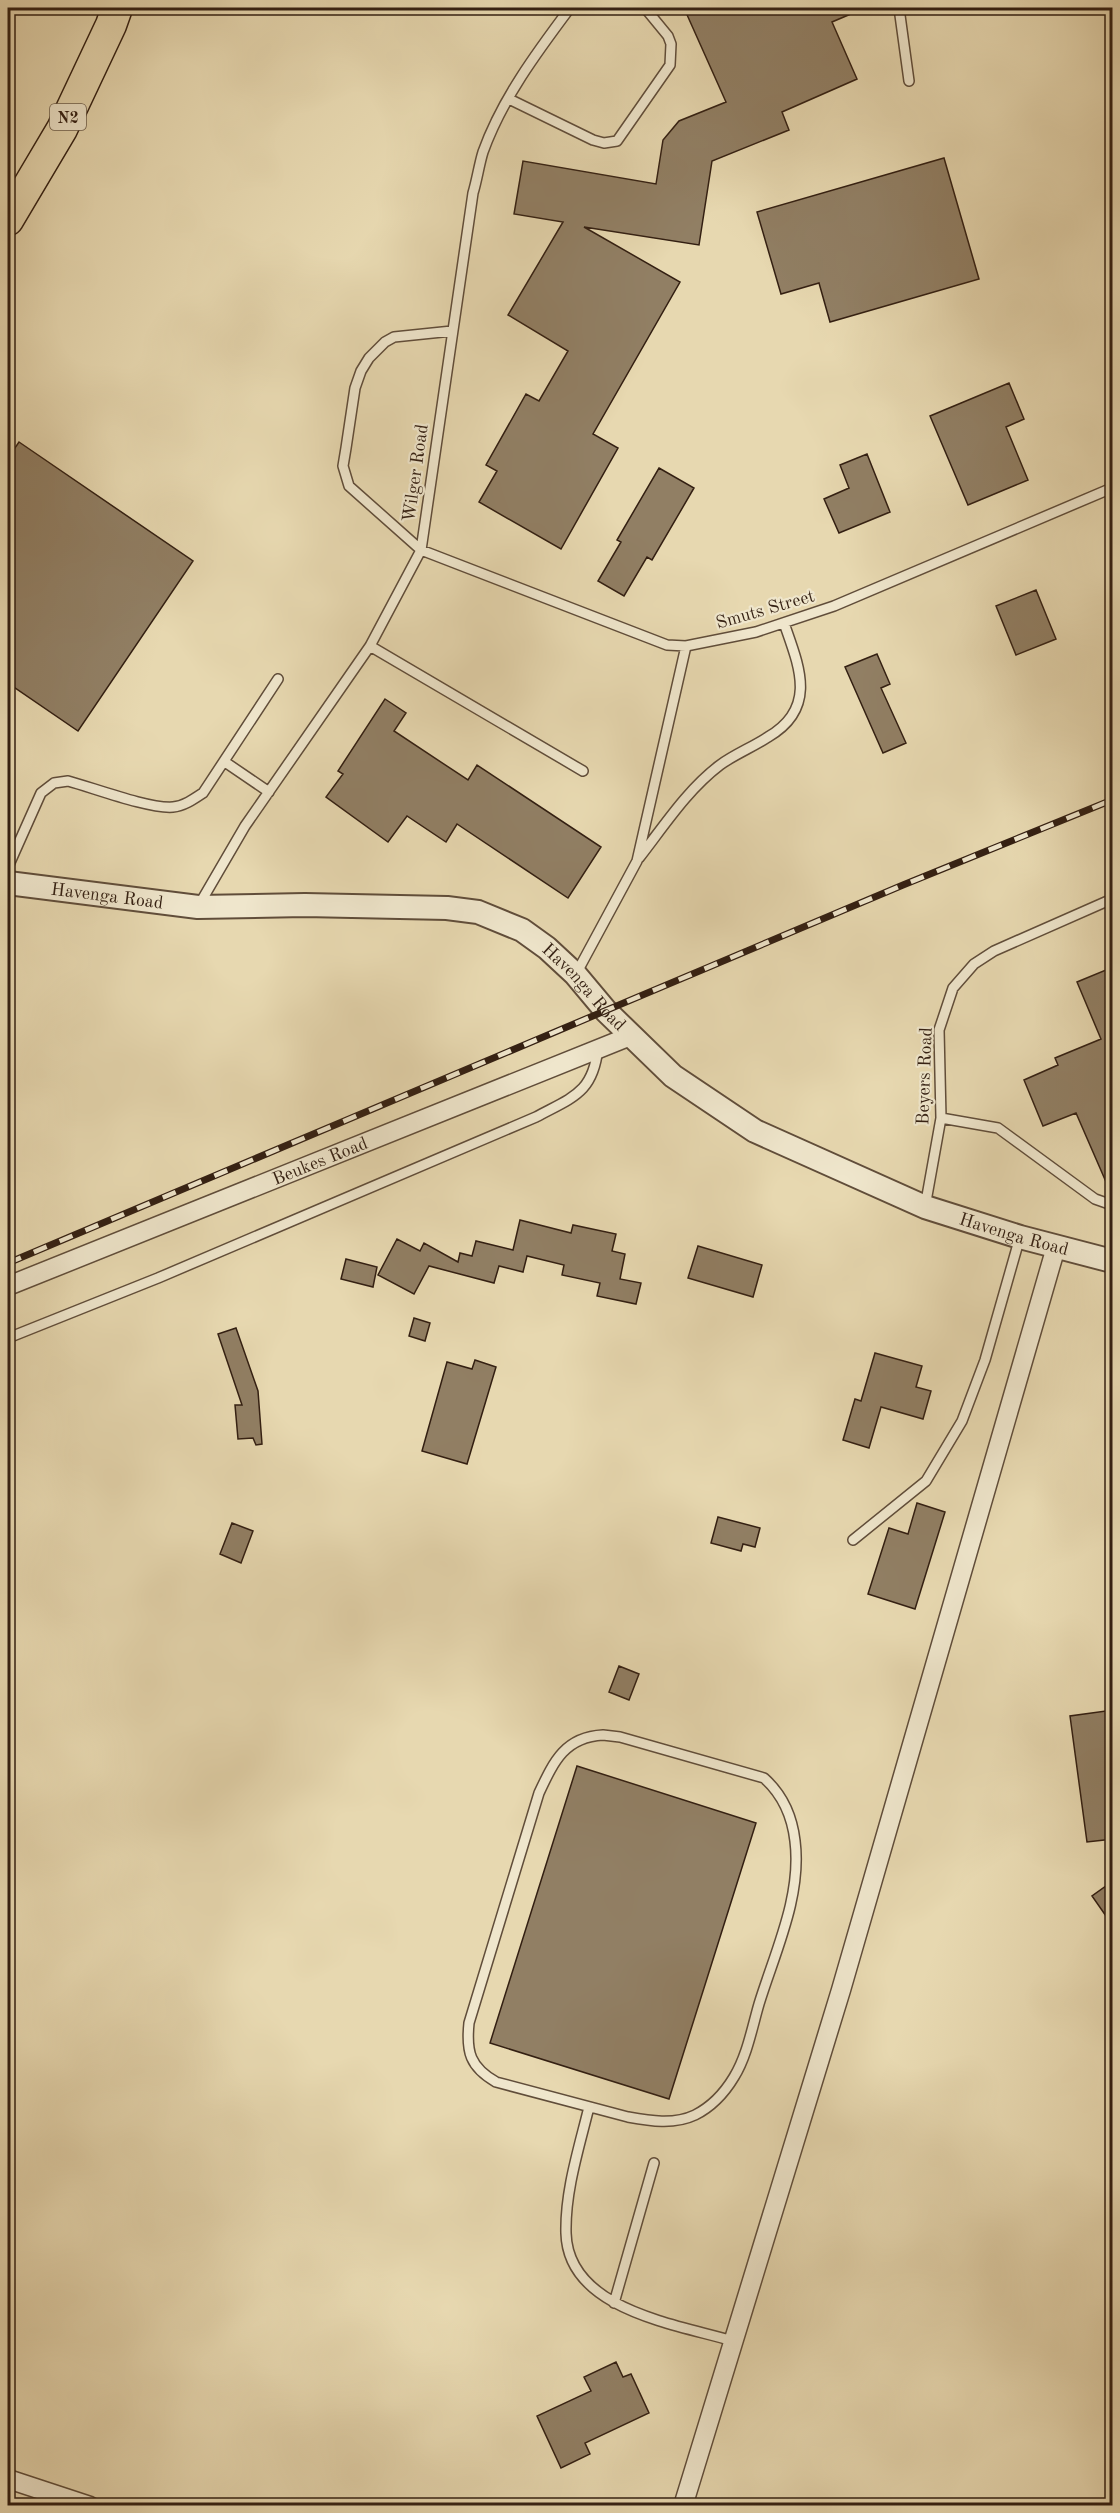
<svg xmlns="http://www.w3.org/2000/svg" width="1120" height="2513" viewBox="0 0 1120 2513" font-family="'Old Standard TT',serif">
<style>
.building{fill:#917f64;stroke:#331f12;stroke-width:1.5}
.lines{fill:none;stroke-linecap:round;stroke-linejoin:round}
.service-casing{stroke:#604d3a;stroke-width:12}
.minor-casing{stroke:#604d3a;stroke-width:21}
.tertiary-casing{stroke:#604d3a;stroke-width:26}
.trunk-casing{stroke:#331f12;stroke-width:33}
.service{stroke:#efe6cc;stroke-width:9}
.minor{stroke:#efe6cc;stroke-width:18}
.tertiary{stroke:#efe6cc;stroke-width:22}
.trunk{stroke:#e7d8b0;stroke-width:30}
.rail-casing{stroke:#331f12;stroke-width:7}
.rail{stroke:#efe6cc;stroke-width:4.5;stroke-dasharray:14;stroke-linecap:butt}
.labels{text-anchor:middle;stroke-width:4.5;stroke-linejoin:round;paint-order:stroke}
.shield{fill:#efe6cc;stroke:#6b5b4a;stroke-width:1.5}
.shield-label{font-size:16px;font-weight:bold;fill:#331f12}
.street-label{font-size:18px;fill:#331f12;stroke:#efe6cc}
</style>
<rect width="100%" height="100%" fill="#e7d8b0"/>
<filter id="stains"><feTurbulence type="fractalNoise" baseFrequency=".00333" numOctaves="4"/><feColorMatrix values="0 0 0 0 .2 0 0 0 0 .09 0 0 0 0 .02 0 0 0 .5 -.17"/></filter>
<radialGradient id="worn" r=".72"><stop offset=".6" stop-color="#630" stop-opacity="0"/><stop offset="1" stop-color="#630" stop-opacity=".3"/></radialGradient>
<path class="building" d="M684 8H865L832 22 857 79 782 112 789 130 712 161 699 245 584 227 680 282 593 434 618 448 561 549 479 502 497 471 486 465 526 394 539 401 568 351 508 315 563 222 514 214 523 161 656 184 663 140 679 121 726 102Z
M944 158 979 279 830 322 819 283 781 294 757 212Z
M1009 383 1024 419 1006 427 1028 480 968 505 930 416Z
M19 442 193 561 78 731 8 683V458Z
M867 454 890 512 839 533 824 499 849 488 840 465Z
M659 468 694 488 652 560 647 557 624 596 598 581 621 542 617 540Z
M1036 590 1056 639 1016 655 996 606Z
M877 654 890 684 881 688 906 743 883 753 845 667Z
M385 699 406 713 394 731 468 780 477 765 601 847 568 898 457 824 446 842 407 816 388 842 326 797 343 774 338 771Z
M1113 967V1198L1076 1113 1043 1126 1024 1080 1058 1065 1055 1058 1101 1039 1077 982Z
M520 1220 571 1233 573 1225 616 1234 612 1251 625 1254 620 1279 641 1283 636 1304 597 1296 600 1283 562 1275 564 1265 527 1256 523 1272 499 1266 494 1283 429 1266 414 1294 378 1275 397 1239 420 1251 424 1243 458 1262 460 1253 472 1256 476 1241 513 1250Z
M698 1246 762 1265 753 1297 688 1278Z
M346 1259 377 1267 373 1287 341 1279Z
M414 1318 430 1323 425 1341 409 1336Z
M236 1328 258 1391 262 1444 256 1445 253 1438 238 1439 235 1405H242L218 1334Z
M875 1353 922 1366 916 1387 931 1391 923 1419 881 1407 869 1448 843 1440 855 1399 861 1401Z
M475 1360 496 1367 467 1464 422 1451 447 1362 472 1369Z
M917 1503 945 1512 915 1609 868 1594 889 1528 908 1534Z
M718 1517 760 1528 755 1547 743 1544 741 1551 711 1543Z
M232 1523 253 1531 241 1563 220 1554Z
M619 1666 639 1674 629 1700 609 1692Z
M1113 1710V1839L1087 1842 1070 1716Z
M577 1766 756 1823 669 2099 490 2043Z
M1113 1881V1926L1092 1896Z
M616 2362 623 2377 631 2374 649 2413 585 2443 590 2454 561 2468 537 2416 591 2391 584 2377Z"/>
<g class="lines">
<g class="service-casing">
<path id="service" d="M899 8 909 81
M509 99 593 140 604 143 617 141 670 65 671 44 668 36 645 8
M452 331 394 337 385 342 369 358 361 371 355 388 346 448 343 466 349 486 421 550 667 645 686 646 756 632 834 606 1112 488
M370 646 583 771
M225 762 269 792
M639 858C664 826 687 790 720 765 735 754 753 747 768 737 818 708 799 666 784 623
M8 867 41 793 54 783 68 781C94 788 149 809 173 807 184 806 194 799 203 793L278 679
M199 905 245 826 370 646 421 550 473 193C477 180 479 165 483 152 502 99 537 52 570 8
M576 974 637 861 686 646
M941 1118 998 1128 1095 1199 1112 1205
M925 1207 941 1118 939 1030 953 988 974 964 994 951 1112 899
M8 1338 158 1278 536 1117C573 1097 593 1093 598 1048
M853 1540 926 1481 962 1421 985 1360 1020 1237
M603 1735 620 1737 764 1778C783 1795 792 1815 795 1841 802 1896 775 1952 759 2004 752 2028 747 2056 734 2077 725 2092 711 2107 695 2115 674 2125 650 2121 628 2117L496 2082C470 2067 466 2052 469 2023L539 1793C554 1761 565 1737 603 1735Z
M589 2107C579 2148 565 2191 566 2233 568 2310 676 2324 733 2341
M614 2303 654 2163"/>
</g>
<g class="minor-casing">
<g id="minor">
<path id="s1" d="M8 1286 633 1035"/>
<path d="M8 2479 90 2506"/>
<path d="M683 2506 841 1990 1056 1247"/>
</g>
</g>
<g class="tertiary-casing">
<g id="tertiary">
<path id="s2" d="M8 883 198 907 305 905 447 908 478 912 522 930 547 948 575 974 606 1011 673 1076 755 1131 925 1207 1020 1237 1112 1261"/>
</g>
</g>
<g class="trunk-casing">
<path id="trunk" d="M8 220 62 129 111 25 117 8"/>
</g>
<use href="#service" class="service"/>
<use href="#minor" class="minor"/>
<use href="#tertiary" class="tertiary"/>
<use href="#trunk" class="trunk"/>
<g class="rail-casing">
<path id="rail" d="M8 1263 903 885 1112 800"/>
</g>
<use href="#rail" class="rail"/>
</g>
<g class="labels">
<rect class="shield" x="50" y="104" width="36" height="26" rx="4.5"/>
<g class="shield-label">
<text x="68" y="123">N2</text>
</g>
<g class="street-label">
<text transform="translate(415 473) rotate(-82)" y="6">Wilger Road</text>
<text transform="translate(765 609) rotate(-16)" y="6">Smuts Street</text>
<text dy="6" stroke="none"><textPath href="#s2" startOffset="100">Havenga Road</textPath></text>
<text dy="6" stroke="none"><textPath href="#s2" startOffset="604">Havenga Road</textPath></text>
<text transform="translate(924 1076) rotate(-88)" y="6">Beyers Road</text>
<text dy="6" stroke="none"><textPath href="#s1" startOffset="336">Beukes Road</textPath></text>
<text dy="6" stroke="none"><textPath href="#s2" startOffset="1108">Havenga Road</textPath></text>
</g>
</g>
<rect width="1120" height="2513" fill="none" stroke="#e7d8b0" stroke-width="30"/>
<rect x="9" y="9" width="1102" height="2495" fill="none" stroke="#331f12" stroke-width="3"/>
<rect x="15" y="15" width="1090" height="2483" fill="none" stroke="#331f12" stroke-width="1.5"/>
<rect width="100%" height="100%" filter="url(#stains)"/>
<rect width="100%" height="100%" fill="url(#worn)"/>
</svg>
